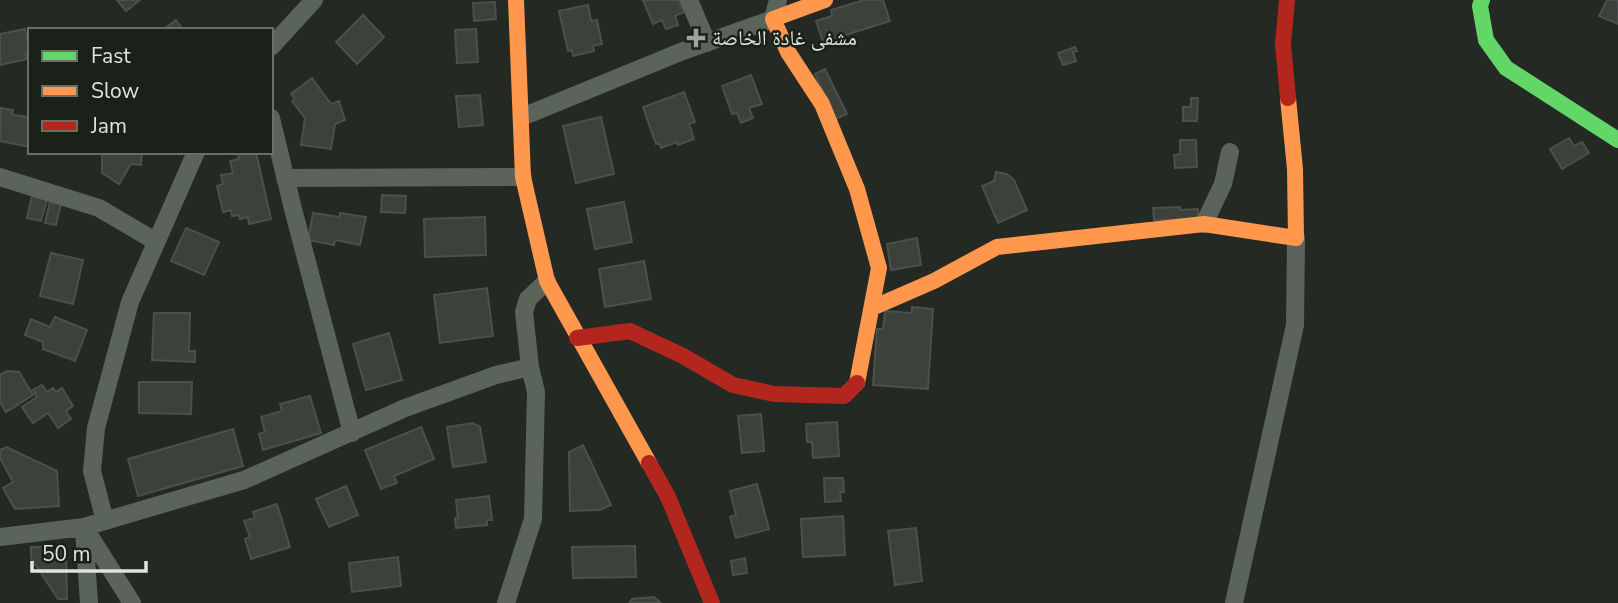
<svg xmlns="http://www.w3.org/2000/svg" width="1618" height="603" viewBox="0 0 1618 603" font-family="'Nunito Sans','Noto Naskh Arabic',sans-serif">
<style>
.building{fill:#3d413c;stroke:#4c504c;stroke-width:2}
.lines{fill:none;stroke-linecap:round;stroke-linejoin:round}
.street{stroke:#5b645a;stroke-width:18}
.fast{stroke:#63d668;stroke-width:16}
.slow{stroke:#ff974d;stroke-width:16}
.jam{stroke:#b3261e;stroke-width:16}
.poi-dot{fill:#9ea39d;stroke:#1a2118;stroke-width:2.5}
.labels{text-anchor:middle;stroke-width:5;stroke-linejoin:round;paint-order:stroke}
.poi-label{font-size:21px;fill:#dfe4de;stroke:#1a2118;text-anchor:start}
</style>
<rect width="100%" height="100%" fill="#242924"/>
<path class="building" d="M117 0H140L126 11Z
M643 0H679L684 12 675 16 678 25 666 29 662 20 653 24Z
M864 0H883L890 21 823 42 816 21 832 16 831 10Z
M1607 0H1618V24L1599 16Z
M495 2 496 19 474 21 473 3Z
M588 5 591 21 597 20 602 44 593 46 594 51 573 56 572 50 568 51 559 11Z
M363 15 384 37 357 64 336 42Z
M176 20 183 30H163Z
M25 29 30 52 25 53 27 59 0 65V34Z
M476 29 478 62 457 63 455 30Z
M1075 47 1077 51 1073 52 1076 61 1063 65 1058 53Z
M825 69 847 114 836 119 815 74Z
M751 75 762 104 749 108 753 118 741 123 737 113 732 114 722 86Z
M312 78 331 104 339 101 345 120 335 124 331 149 301 145 305 118 292 101 295 99 291 94Z
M684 92 695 122 689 124 694 139 678 145 677 142 661 148 660 143 656 144 643 107Z
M480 95 483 125 459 127 456 96Z
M1191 98H1198L1197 121H1183V107H1191Z
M1 108 13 110 12 115 29 117 30 147 0 141Z
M601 117 614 174 576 183 563 126Z
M1569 138 1574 146 1582 142 1589 153 1562 169 1550 149Z
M1180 140H1196L1197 167 1175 168 1174 155 1180 154Z
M102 152H142L141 165 131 164 119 184 102 173Z
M244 152H256L271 219 249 224 248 217 240 219 239 215 232 216 231 210 223 212 217 186 223 184 221 175 233 173 230 161 239 159 238 154Z
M996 172 1007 174 1014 180 1027 210 998 223 982 186 994 181Z
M382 195 406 196 405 213 381 212Z
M32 196 47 200 41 221 27 218Z
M50 202 61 204 56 225 45 223Z
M624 202 632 242 595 249 587 209Z
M1180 207 1181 210 1198 209V219L1154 220 1153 208Z
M313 213 340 217V213L366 217 360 245 335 240 334 245 308 240Z
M485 217 486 255 425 257 424 219Z
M186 228 219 242 204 275 171 261Z
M917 238 921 265 891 270 887 244Z
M51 253 83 260 73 304 40 296Z
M644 261 651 299 605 307 599 269Z
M487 288 493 336 440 343 434 295Z
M912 307 933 309 928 389 873 385 877 329H883L885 311 912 313Z
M154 313H190L189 351H195V362L152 360Z
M55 317 87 330 75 361 43 349V342L25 335 31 319 50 327Z
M389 333 402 380 366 390 353 344Z
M7 371 19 372 33 395 6 412 0 402V375Z
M139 382H192L191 414 139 413Z
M42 385 47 392 53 388 56 392 62 388 73 406 66 411 71 419 58 428 48 413 33 423 22 407 37 397 33 390Z
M310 396 321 433 263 450 259 434 265 432 261 417 282 411 280 404Z
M761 414 764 451 742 453 738 416Z
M837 422 839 456 813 458 812 442H807L806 424Z
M473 423 480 427 486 462 453 467 447 427Z
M421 427 434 459 394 476 397 483 381 489 365 450Z
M233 429 243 466 138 496 128 459Z
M583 445 611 505 599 510 570 511 569 452Z
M6 447 57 471 59 506 15 509 3 488 13 482 0 458V450Z
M824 478H843L844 492H840L841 501 825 502Z
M757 484 769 529 736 538 730 517 736 515 730 491Z
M346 486 358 515 329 527 316 499Z
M489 496 492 520H487V525L456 528 455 518H458L456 500Z
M277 504 290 547 251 559 245 539 250 537 244 521 255 518 253 512Z
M843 516 845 555 803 557 801 519Z
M916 528 922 581 895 585 888 531Z
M635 546 636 577 573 578 572 547Z
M31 547H66L67 599H58L31 558Z
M398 557 401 586 352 592 349 563Z
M745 558 747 573 733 575 731 561Z
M654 597 661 603H629L632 599Z"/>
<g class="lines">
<path class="street" d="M689 0 707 43
M271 47 314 0
M522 117 683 51 773 19 778 0
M271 118 293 209 352 433
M0 177 99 208 155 241
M285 178 523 177
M1204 224 1223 184 1230 152
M105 521 92 471 96 428 130 302 196 152
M84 527 132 603
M84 530 89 603
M0 537 84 527 244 480 405 408 496 375 530 367
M506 603 533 519 536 392 530 367 524 312 528 299 547 281
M1234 603 1295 325 1296 238"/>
<path class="fast" d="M1482 0 1480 6 1486 40 1506 68 1618 140"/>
<path class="slow" d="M516 0 523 177 547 281 649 463
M825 0 773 19 788 52 822 104 857 189 879 268 857 383
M872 308 934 281 997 247 1204 224 1296 238 1295 169 1288 98"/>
<path class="jam" d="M1287 0 1283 44 1288 98
M577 338 630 331 683 356 733 385 774 394 844 396 857 383
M649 463 668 497 712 603"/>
</g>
<path class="poi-dot" d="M692.5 27.5h7v7h7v7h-7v7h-7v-7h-7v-7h7z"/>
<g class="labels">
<g class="poi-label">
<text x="712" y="45">مشفى غادة الخاصة</text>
</g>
</g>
<rect x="28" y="28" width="245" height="126" fill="#1a2118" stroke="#696f67" stroke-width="2"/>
<rect x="42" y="51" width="35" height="10" fill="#63d668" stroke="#696f67" stroke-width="2"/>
<text x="91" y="63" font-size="21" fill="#dfe4de">Fast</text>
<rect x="42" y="86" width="35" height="10" fill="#ff974d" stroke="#696f67" stroke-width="2"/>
<text x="91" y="98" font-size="21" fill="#dfe4de">Slow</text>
<rect x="42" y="121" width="35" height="10" fill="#b3261e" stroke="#696f67" stroke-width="2"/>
<text x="91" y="133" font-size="21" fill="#dfe4de">Jam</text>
<path d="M32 561v10h114v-10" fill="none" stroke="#dfe4de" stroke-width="3.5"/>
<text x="42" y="561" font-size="21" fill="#dfe4de" stroke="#1a2118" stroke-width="5" paint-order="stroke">50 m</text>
</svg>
